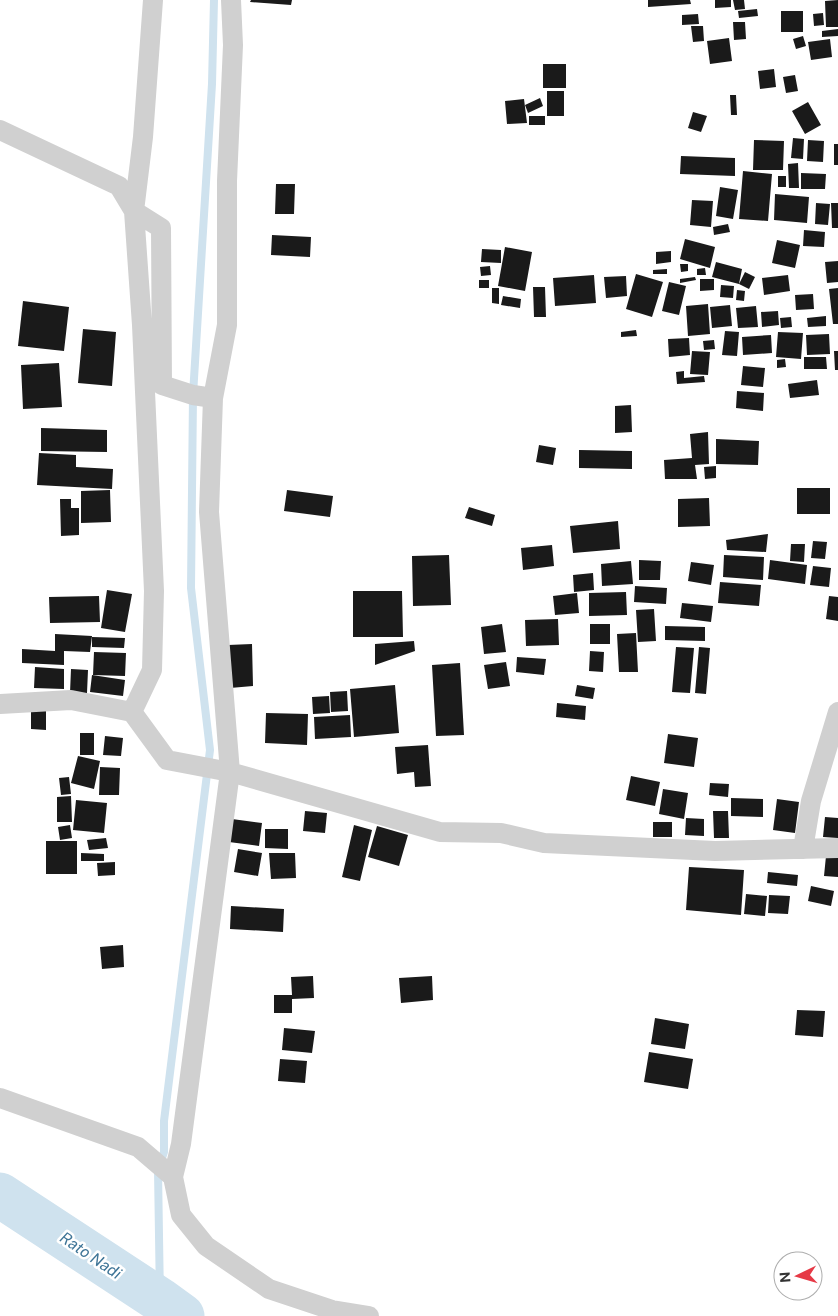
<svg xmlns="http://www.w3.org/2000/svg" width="838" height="1316" viewBox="0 0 838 1316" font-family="'Public Sans',sans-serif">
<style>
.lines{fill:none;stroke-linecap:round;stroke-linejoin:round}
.stream{stroke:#cfe2ee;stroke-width:8}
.river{stroke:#cfe2ee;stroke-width:45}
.building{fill:#1a1a1a}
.minor{stroke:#d0d0d0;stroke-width:20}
.labels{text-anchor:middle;stroke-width:5;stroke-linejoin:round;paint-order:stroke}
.water-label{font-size:16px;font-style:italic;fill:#3f7597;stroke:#fff}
</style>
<rect width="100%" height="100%" fill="#fff"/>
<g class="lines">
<path class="stream" d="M160 1300 158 1170 164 1152V1121L210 750 191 588 193 395 212 84 214 0"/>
<path class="river" d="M0 1195 160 1300 182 1316"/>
</g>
<path class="building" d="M251 0H292L291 5 250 2Z
M648 0H690L691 4 648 7Z
M715 0H731V7L715 8Z
M733 0H744L745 9 735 10Z
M838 0V27H826L825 1Z
M757 9 758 16 739 18 738 11Z
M781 11H803V32H781Z
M823 13 824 25 814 26 813 14Z
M698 14 699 24 682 25V15Z
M733 22H745L746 39 734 40Z
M691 26H703L704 41 693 42Z
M838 29V36L822 37V31Z
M803 36 806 46 796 49 793 39Z
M729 38 732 61 710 64 707 41Z
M830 39 832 57 811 60 808 42Z
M543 64H566V88H543Z
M774 69 776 87 760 89 758 71Z
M795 75 798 91 786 93 783 77Z
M547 91H564V116H547Z
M730 95H736L737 115H731Z
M540 98 543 106 528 113 525 105Z
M524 99 527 123 507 124 505 101Z
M808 102 821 125 805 134 792 111Z
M693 112 707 116 701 132 688 128Z
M529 116H545V125H529Z
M793 138 804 139 803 159 791 158Z
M754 140 784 141 783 170H753Z
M808 140 824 141 823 162 807 161Z
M834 144H838V165H834Z
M681 156 735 158V176L680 174Z
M798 163 799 188H789L788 164Z
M743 171 772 174 768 221 739 219Z
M801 173 826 174 825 189H801Z
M778 176H786V187H778Z
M276 184H295L294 214H275Z
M720 187 738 190 733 219 716 216Z
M775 194 809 197 807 223 774 220Z
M692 200 713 201 711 227 690 225Z
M816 203 830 204 828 225 815 224Z
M831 203H838V228H832Z
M728 224 730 232 714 235 713 227Z
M804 230 825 232 824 247 803 246Z
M272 235 311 237 310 257 271 255Z
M685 239 715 247 710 268 680 259Z
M777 240 800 245 795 268 772 263Z
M505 247 532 252 525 291 498 286Z
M482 249 501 250V263L481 262Z
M671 251V262L656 264V252Z
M838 261V282L827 283 825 262Z
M716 262 742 269 739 284 745 272 755 277 749 289 739 284 712 277Z
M680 264H688V271L681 272Z
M490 266 491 275 481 276 480 267Z
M705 268 706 275H697V269Z
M667 269V274H653V270Z
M636 274 663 282 652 317 626 309Z
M594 275 596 303 555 306 553 278Z
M788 275 790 291 764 295 762 278Z
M626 276 627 296 606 298 604 277Z
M695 277 696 280 680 283V279Z
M700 279H714V290L700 291Z
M479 280H489V288H479Z
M669 282 686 286 679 315 662 311Z
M721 285 734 286 733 298 720 297Z
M533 287H545L546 317H534Z
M492 288H499V304L492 303Z
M838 288V324H833L829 289Z
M737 290 745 291 744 301 736 300Z
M813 294 814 309 796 310 795 295Z
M503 296 521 299 520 308 501 305Z
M23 301 69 307 64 351 18 346Z
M708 304 710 334 688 336 686 306Z
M730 305 732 326 712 328 710 307Z
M756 306 758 327 738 328 736 308Z
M778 311 779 325 762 327 761 312Z
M826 316V326L808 327 807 318Z
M791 317 792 327 781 328 780 318Z
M83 329 116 332 112 386 78 383Z
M636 330 637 336 621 337V332Z
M725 331 739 332 737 356 722 355Z
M778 332 803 333 801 359 776 357Z
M829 334 830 354 807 355 806 335Z
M771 335 772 353 743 355 742 337Z
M689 338 690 355 669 357 668 339Z
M714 340 715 349 704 350 703 341Z
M692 351 710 352 708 375 690 374Z
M834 351H838V370H835Z
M804 357H826L827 369H804Z
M785 359 786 367 777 368V360Z
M59 363 62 407 23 409 21 365Z
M743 366 765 368 763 387 741 385Z
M684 371V378L704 376 705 382 677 384 676 372Z
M817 380 819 395 790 398 788 384Z
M737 391 764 393 763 411 736 408Z
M631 405 632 432 615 433V406Z
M41 428 107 430V452L41 451Z
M708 432 709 464 695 465 697 479H665L664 460 692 458 690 434Z
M716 439 759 441 758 465 716 464Z
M539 445 556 448 553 465 536 462Z
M579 450 632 451V469L579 468Z
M39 453 76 455V467L113 469 112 489 37 485Z
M716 466V478L705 479 704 467Z
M797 488H830V514H797Z
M110 490 111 522 81 523V491Z
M287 490 333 496 330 517 284 511Z
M709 498 710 526 678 527V499Z
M60 499H71V508H79V535L61 536Z
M469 507 495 515 492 526 465 518Z
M618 521 620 549 573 553 570 526Z
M768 534 766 552 727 550 726 540Z
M813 541 827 542 825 559 811 558Z
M791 544H805L804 562 790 561Z
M552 545 554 566 523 570 521 548Z
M449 555 451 605 413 606 412 556Z
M724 555 764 557 763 580 723 577Z
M639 560 661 561 660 580H639Z
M770 560 807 565 805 584 768 579Z
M631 561 633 584 602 586 601 564Z
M691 562 714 565 711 585 688 581Z
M813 566 831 568 829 587 810 585Z
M593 573 594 590 574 592 573 575Z
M720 582 761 585 759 606 718 603Z
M635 586 667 588 666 604 634 602Z
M107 590 132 594 125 632 101 628Z
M353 591H402L403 637H353Z
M626 592 627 615 589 616V593Z
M577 593 579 613 555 615 553 596Z
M99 596 100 622 50 623 49 597Z
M829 596 838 597V621L826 619Z
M682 603 713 606 711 622 680 618Z
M654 609 656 641 638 642 636 610Z
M558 619 559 645 526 646 525 620Z
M502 624 506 652 484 654 481 627Z
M590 624H610V644H590Z
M665 626 705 627V641L665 640Z
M636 633 638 672H619L617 634Z
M55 634 92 636 90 652 64 651V665L22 663V649L55 651Z
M92 637 125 638 124 648 92 647Z
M414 641 415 651 375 665V644Z
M252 644 253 686 230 688 228 645Z
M676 647 694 648 690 693 672 692Z
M699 647 710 648 706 694 695 693Z
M590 651 604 652 603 672 589 671Z
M94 652 126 653 125 676 93 675Z
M517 657 546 659 544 675 516 672Z
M506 662 510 686 488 689 484 665Z
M460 663 464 735 436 736 432 665Z
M35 667 64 669V689L34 688Z
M71 669 88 670 87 693H70Z
M92 675 125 680 123 696 90 692Z
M395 685 399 733 354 737 350 689Z
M577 685 595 688 593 699 575 696Z
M347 691 348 711 331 712 330 692Z
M329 696 330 713 313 714 312 697Z
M557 703 586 706 585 720 556 717Z
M31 710H46V730L31 729Z
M266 713 308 714 307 745 265 743Z
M350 715 351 737 315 739 314 717Z
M80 733H94V755H80Z
M668 734 698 738 694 767 664 763Z
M105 736 123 738 121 756 103 755Z
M428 745 431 786 415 787 414 772 397 774 395 747Z
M78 756 100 761 94 789 71 783Z
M100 767 120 768 119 795H99Z
M631 776 660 782 655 806 626 800Z
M69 777 71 794 61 795 59 778Z
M710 783 729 784 728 797 709 795Z
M663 789 688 793 684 819 659 814Z
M71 796 72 822H57V797Z
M731 798 763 799V817L731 816Z
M777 799 799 802 795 833 773 830Z
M76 800 107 803 104 833 73 830Z
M305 811 327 813 325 833 303 831Z
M713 811H728L729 838H714Z
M825 817 838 818V838L823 837Z
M686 818 704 819V836L685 835Z
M232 819 262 823 259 846 229 842Z
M653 822H672V837H653Z
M70 825 72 838 60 840 58 827Z
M354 825 372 830 360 881 342 877Z
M377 826 408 835 399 866 368 857Z
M265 829H288V849L265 848Z
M106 838 108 848 89 850 87 840Z
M46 841H77V874H46Z
M238 849 262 853 258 876 234 872Z
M81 853 104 854V861H81Z
M269 853H295L296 878 271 879Z
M826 856 838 857V877L824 876Z
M115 862V875L98 876 97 863Z
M689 867 744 870 741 915 686 910Z
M768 872 798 875 797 886 767 883Z
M811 886 834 891 831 906 808 901Z
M746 894 767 896 765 916 744 914Z
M769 895 790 896 788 914 768 913Z
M231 906 284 909 283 932 230 929Z
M123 945 124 967 102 969 100 947Z
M313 976 314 998 292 999V1013H274V995H292L291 977Z
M432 976 433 1000 401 1003 399 978Z
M797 1010 825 1011 823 1037 795 1035Z
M655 1018 689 1024 685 1049 651 1044Z
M284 1028 315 1031 312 1053 282 1050Z
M649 1052 693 1059 688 1089 644 1082Z
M280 1059 307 1061 305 1083 278 1081Z"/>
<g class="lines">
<path class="minor" d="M153 0 143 137 134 211 161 228 162 385 193 395 213 398
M231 0 233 45 227 181V325L213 398 209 512 230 772 181 1144 173 1177 181 1215 206 1246 269 1289 332 1310 369 1316
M0 130 119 186 134 211 142 325 154 591 152 670 132 712 71 700 0 704
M132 712 167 760 230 772 440 832 501 833 544 843 715 851 838 848
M803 849 811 801 838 712
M0 1098 138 1147 173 1177"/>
</g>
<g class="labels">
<g class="water-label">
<text transform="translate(91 1255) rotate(34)" y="6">Rato Nadi</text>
</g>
</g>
<g transform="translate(798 1276) rotate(265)"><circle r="24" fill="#ffffff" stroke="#adadad"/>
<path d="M0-4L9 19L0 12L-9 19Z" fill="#e63946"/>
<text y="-8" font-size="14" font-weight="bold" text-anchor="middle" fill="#333333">N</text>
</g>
</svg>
